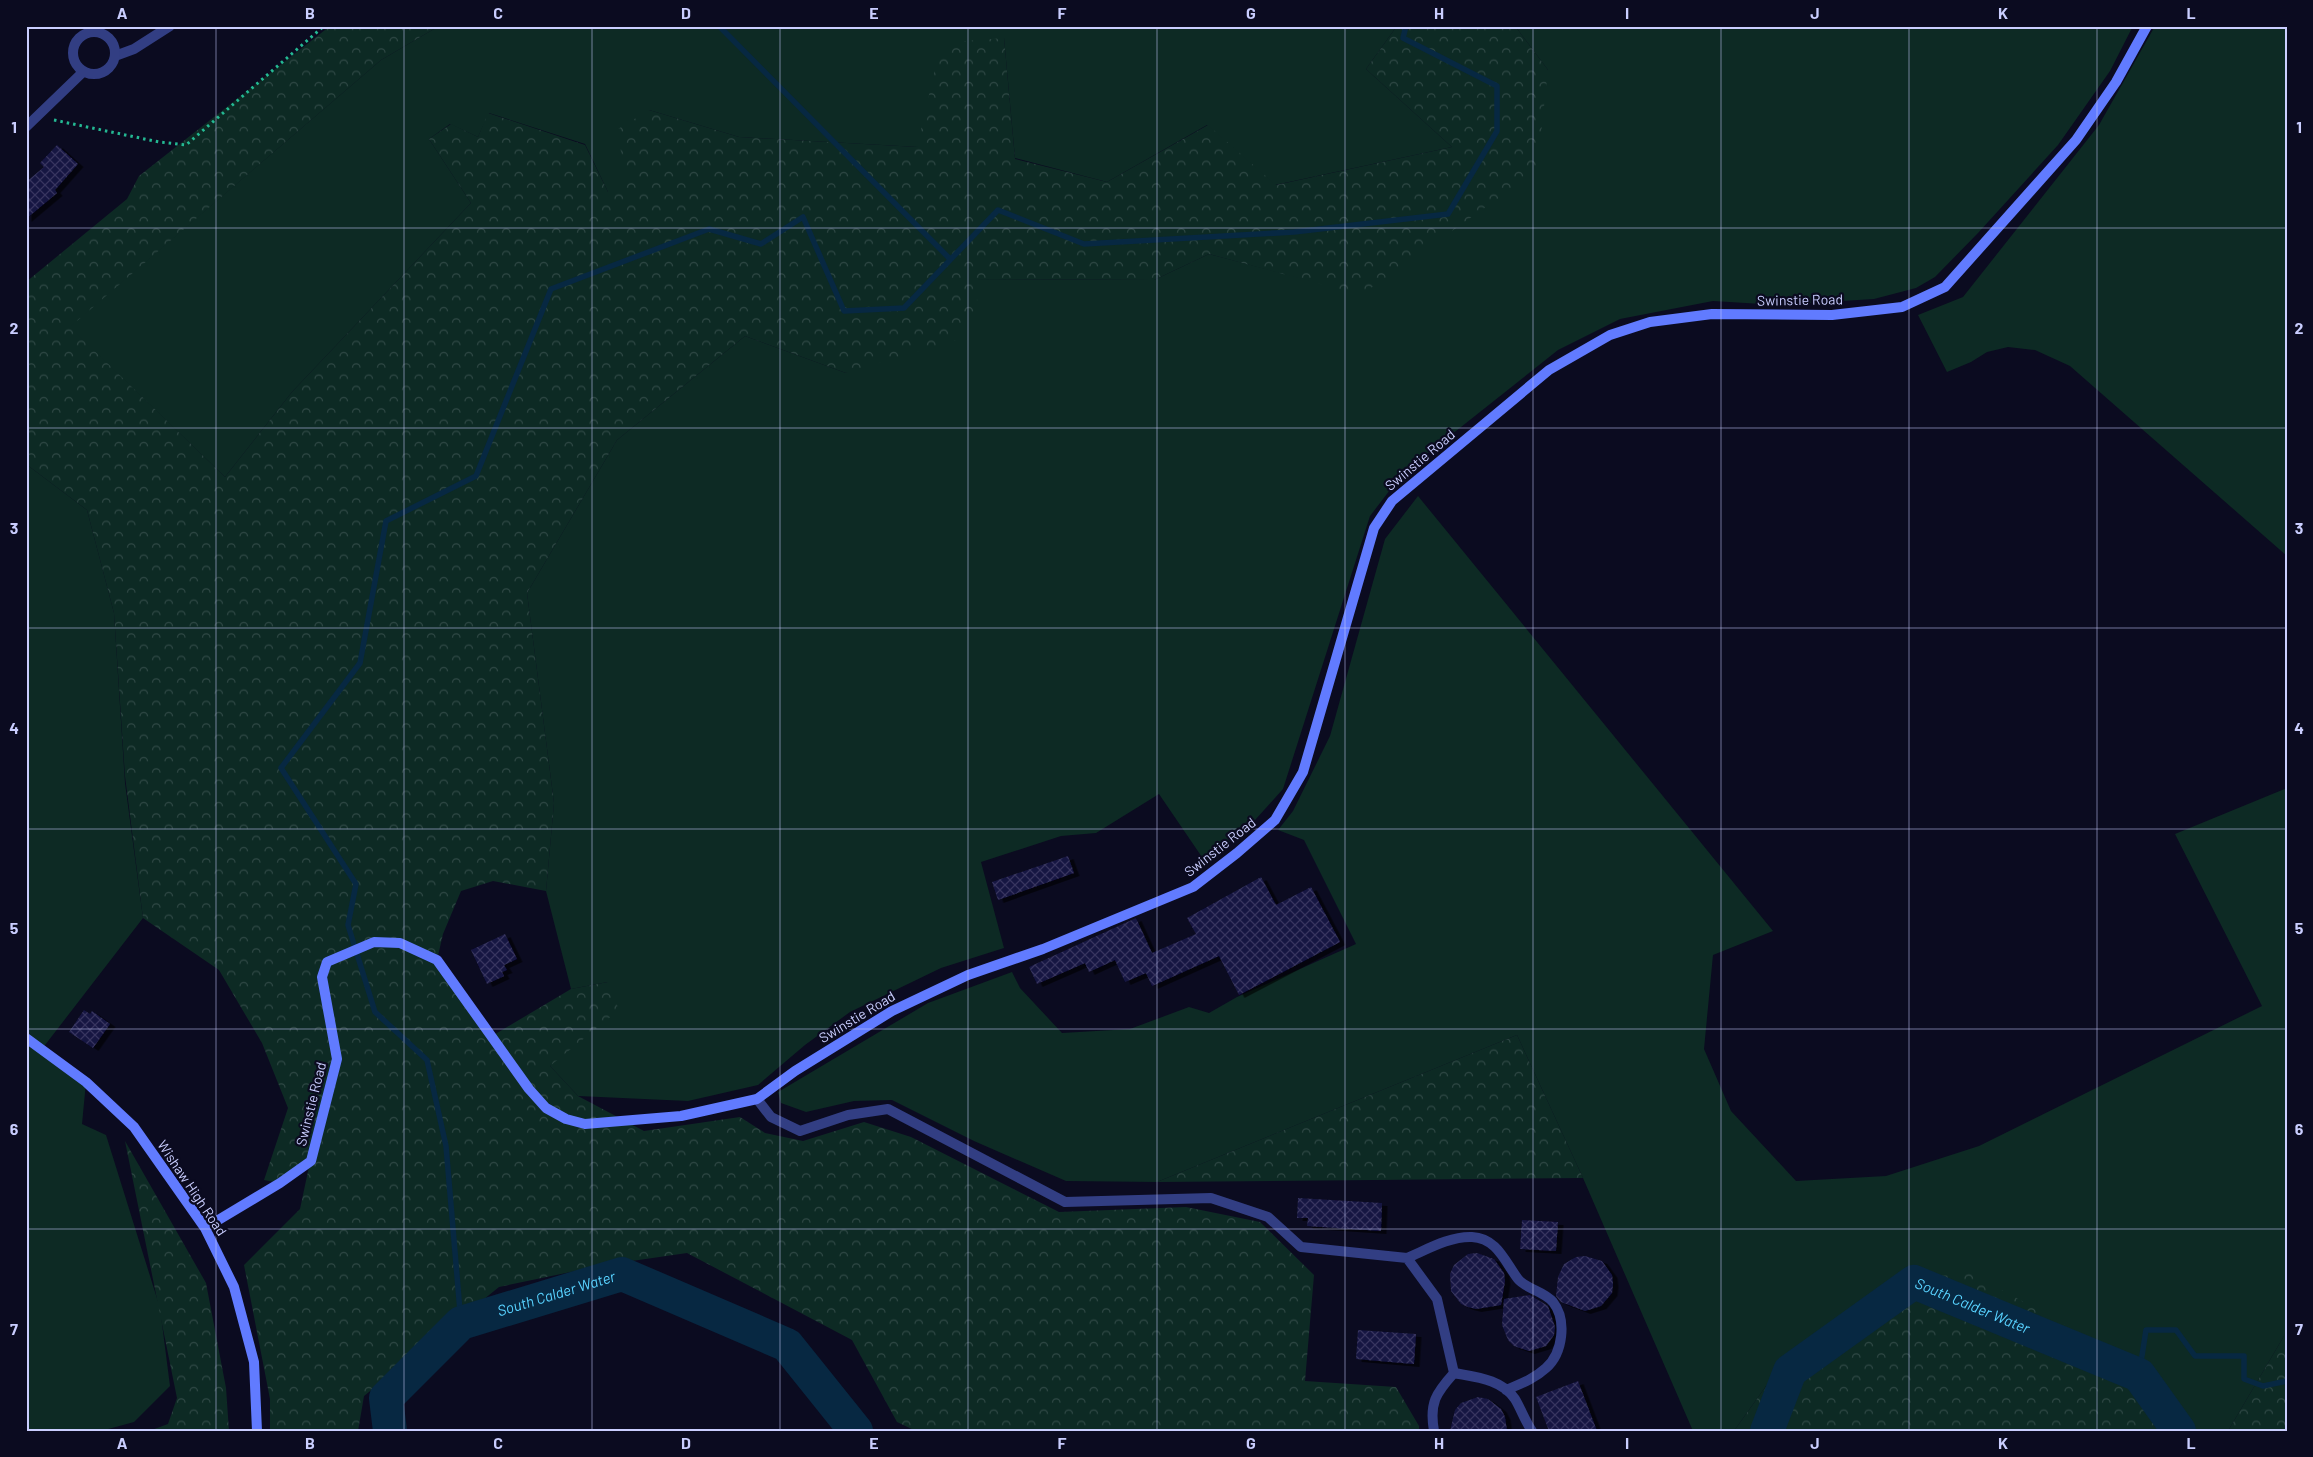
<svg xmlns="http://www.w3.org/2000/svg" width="2313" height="1457" viewBox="0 0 2313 1457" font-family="Barlow,sans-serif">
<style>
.grass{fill:#0d2a24}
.forest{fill:url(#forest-crowns)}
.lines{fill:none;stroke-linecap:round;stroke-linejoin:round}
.stream{stroke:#072842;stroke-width:5.5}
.river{stroke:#072842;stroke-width:34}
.building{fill:url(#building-cross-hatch);filter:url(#shadow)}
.path{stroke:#24b993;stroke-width:3;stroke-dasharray:2.5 4;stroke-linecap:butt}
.lane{stroke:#323e83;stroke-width:10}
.street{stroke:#323e83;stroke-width:10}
.secondary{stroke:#617bff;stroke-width:10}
.grid{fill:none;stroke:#caceff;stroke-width:1;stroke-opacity:0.55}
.labels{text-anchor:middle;stroke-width:4.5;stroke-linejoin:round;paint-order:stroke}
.street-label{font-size:14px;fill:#caceff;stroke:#0b0b20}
.water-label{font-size:15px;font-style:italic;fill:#58d2ff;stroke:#0b0b20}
.neatline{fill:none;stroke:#caceff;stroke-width:2}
.grid-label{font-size:16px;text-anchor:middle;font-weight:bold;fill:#caceff}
</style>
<defs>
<pattern id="forest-crowns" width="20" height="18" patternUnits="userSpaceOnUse" patternTransform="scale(1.25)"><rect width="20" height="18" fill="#0d2a24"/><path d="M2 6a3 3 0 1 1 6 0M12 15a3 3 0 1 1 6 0" fill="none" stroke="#2f4845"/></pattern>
<pattern id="building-cross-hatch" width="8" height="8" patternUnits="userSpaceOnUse" patternTransform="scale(1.25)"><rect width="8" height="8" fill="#161542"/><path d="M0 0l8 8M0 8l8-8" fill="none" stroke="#37365e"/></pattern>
<filter id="shadow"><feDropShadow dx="5.5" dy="3" stdDeviation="0" flood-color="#0009"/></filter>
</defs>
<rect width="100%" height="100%" fill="#0b0b20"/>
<path class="grass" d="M439 26H1397L1366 69 1452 147 1275 185 1207 125 1107 182 1015 158 1004 38 917 147 739 137 649 110 627 192H608L585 144 489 113 478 137 450 124 429 139 471 203 292 392 225 477 69 327 381 60Z
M1515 26H2133L2110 71 2058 145 1978 233 1935 277 1916 288 1874 299 1778 305 1713 301 1620 319 1558 350 1403 473 1370 516 1283 789 1255 820 1206 863 1159 794 1096 833 1061 836 981 862 1004 948 941 968 850 1012 805 1045 758 1085 688 1101 578 1096 550 1066 608 982 571 989 546 891 554 803 527 593 617 440 745 336 846 373 971 279 1154 280 1209 254 1361 294 1548 70Z
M2155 26H2287V556L2070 366 2035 350 2008 347 1987 352 1971 362 1947 372 1918 315 1963 297 2099 125Z
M26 464 87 510 114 613 125 783 143 918 42 1049 86 1082 82 1124 106 1135 160 1308 170 1386 134 1422 101 1431H26Z
M1418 496 1773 931 1713 955 1704 1049 1731 1111 1796 1181 1886 1176 1979 1146 2262 1006 2175 834 2287 788V1331L2228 1431H2197L2144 1368 1784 1361 1734 1431H1693L1583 1178 1517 1035 1157 1182 1066 1181 974 1141 892 1100 854 1101 806 1112 781 1103 778 1092 928 1003 1012 972 1020 988 1062 1033 1130 1029 1189 1007 1209 1013 1237 997 1356 944 1304 840 1278 830 1293 811 1330 736 1385 539Z"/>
<path class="forest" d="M330 26H439L381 60 70 327 225 477 292 392 471 203 429 139 451 124 478 137 488 113 585 145 608 192H626L618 129 649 110 739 137 917 147 941 43 1004 38 1015 159 1107 182 1208 125 1276 185 1452 147 1366 69 1397 26H1515L1548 70 1537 171 1361 295 1209 254 1154 280 971 279 979 306 959 339 846 373 745 336 617 440 527 593 554 803 546 891 493 881 461 891 443 934 437 960 492 1036 571 989 608 982 619 1010 550 1066 578 1096 644 1131 740 1117 765 1133 803 1141 864 1122 911 1137 1059 1212 1186 1207 1260 1222 1314 1275 1305 1381 1396 1387 1419 1426V1431H916L897 1422 852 1340 687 1253 604 1265 499 1287 364 1396 358 1431H270V1399L244 1265 300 1209 310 1162 280 1183 264 1180 288 1108 262 1043 219 970 143 918 125 776 114 613 87 510 26 464V282L127 199 139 176Z
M1517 1035 1583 1178 1157 1182Z
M125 1141 206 1283 226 1388 229 1431H149L168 1424 177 1398Z
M1971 1273 2144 1368 2197 1431H1734L1784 1361 1885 1286 1918 1278Z
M2287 1331V1431H2228Z"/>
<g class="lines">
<path class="stream" d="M719 26 950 259
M461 1323 446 1146 427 1060 375 1012 348 925 356 884 281 768 360 663 386 521 476 476 551 289 709 229 761 244 803 217 844 311 904 308 998 210 1084 244 1294 232 1448 214 1497 131V86L1403 38 1406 26
M2139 1375 2146 1330H2176L2195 1356H2244V1379L2263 1386 2287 1381"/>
<g class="river">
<path id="s1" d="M390 1431 386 1398 461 1323 622 1274 787 1345 856 1431"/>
<path id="s2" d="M1767 1431 1790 1371 1914 1282 2139 1375 2179 1431"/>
</g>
</g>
<path class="building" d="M57 145 78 164 55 190 57 193 26 219V182L44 167 40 163Z
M1068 856 1074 873 998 900 992 882Z
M1261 877 1276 905 1311 887 1340 942 1239 995 1219 956 1152 986 1146 973 1125 982 1115 960 1089 972 1085 963 1037 984 1029 967 1136 918 1152 953 1196 934 1187 918Z
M505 934 517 959 504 965 507 970 502 972 504 976 487 984 471 950Z
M84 1010 90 1014 92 1011 110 1024 93 1048 69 1032Z
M1298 1198 1382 1203 1381 1231 1307 1226 1308 1218H1297Z
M1522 1220 1558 1222 1556 1251 1520 1249Z
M1477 1253 1494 1259 1504 1273 1505 1281 1501 1305 1476 1309 1468 1307 1461 1304 1451 1291 1450 1274 1454 1265 1468 1254Z
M1585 1256 1602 1261 1612 1275 1613 1284 1612 1293 1601 1306 1585 1311 1561 1302 1556 1296 1558 1277 1564 1264 1576 1257Z
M1530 1295 1548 1306 1555 1327 1554 1335 1546 1346 1529 1351 1514 1346 1508 1340 1502 1325 1504 1299Z
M1358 1330 1416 1334 1414 1364 1356 1359Z
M1578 1381 1597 1431H1549L1536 1397Z
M1478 1397 1488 1399 1501 1409 1505 1417 1507 1431H1450L1455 1410 1461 1403Z"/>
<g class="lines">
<path class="path" d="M54 120 159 142 186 145 324 26"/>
<path class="lane" d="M115 56 134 49 170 26
M757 1099 771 1117 800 1131 848 1115 888 1109 1065 1202 1211 1198 1268 1217 1301 1247 1407 1258 1437 1299 1454 1373
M1407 1258C1426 1250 1450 1236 1472 1237 1497 1238 1505 1262 1518 1279 1526 1289 1544 1291 1553 1302 1567 1320 1563 1353 1546 1368 1534 1379 1520 1384 1506 1390
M1454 1373C1475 1377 1502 1379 1515 1399 1521 1409 1525 1421 1532 1431
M1434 1431C1429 1403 1436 1393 1454 1373"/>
<path class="street" d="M73 53a21 21 0 1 1 42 0a21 21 0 1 1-42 0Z
M26 127 83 72"/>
<path class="secondary" d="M26 1038 86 1082 134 1127 205 1228 234 1287 254 1362 257 1431
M205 1228 280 1183 311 1161 337 1059 322 977 327 962 374 942 400 943 437 960 529 1089 546 1108 566 1119 585 1124 681 1116 757 1099 795 1071 892 1011 968 975 1043 949 1193 887 1237 853 1275 820 1303 772 1374 528 1392 501 1549 370 1610 335 1650 322 1712 314 1832 315 1902 307 1945 287 2076 140 2116 82 2147 26"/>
</g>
<path class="grid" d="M216 26V1431M404 26V1431M592 26V1431M780 26V1431M968 26V1431M1157 26V1431M1345 26V1431M1533 26V1431M1721 26V1431M1909 26V1431M2097 26V1431M26 228H2287M26 428H2287M26 628H2287M26 829H2287M26 1029H2287M26 1229H2287"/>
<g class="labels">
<g class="street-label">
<text transform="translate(1800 300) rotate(-1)" y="5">Swinstie Road</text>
<text transform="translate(1420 460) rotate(-40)" y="5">Swinstie Road</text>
<text transform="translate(1220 847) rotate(-38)" y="5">Swinstie Road</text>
<text transform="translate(857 1017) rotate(-31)" y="5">Swinstie Road</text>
<text transform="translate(311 1104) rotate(-76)" y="5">Swinstie Road</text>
<text transform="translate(192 1188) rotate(56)" y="5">Wishaw High Road</text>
</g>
<g class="water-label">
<text dy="5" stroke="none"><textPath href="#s1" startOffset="239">South Calder Water</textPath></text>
<text dy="5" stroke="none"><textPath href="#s2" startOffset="280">South Calder Water</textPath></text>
</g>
</g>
<rect width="2313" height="1457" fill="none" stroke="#0b0b20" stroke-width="55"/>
<rect x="28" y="28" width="2258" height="1402" class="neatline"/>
<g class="grid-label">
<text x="122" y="19">A</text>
<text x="310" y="19">B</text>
<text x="498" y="19">C</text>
<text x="686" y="19">D</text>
<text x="874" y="19">E</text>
<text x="1062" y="19">F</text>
<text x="1251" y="19">G</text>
<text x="1439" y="19">H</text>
<text x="1627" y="19">I</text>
<text x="1815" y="19">J</text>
<text x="2003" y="19">K</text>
<text x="2191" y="19">L</text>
<text x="14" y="133">1</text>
<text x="2299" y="133">1</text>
<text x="14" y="334">2</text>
<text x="2299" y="334">2</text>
<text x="14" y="534">3</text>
<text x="2299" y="534">3</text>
<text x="14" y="734">4</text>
<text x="2299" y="734">4</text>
<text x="14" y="934">5</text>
<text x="2299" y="934">5</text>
<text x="14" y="1135">6</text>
<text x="2299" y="1135">6</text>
<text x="14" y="1335">7</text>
<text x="2299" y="1335">7</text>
<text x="122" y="1449">A</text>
<text x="310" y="1449">B</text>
<text x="498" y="1449">C</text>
<text x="686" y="1449">D</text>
<text x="874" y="1449">E</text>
<text x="1062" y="1449">F</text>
<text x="1251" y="1449">G</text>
<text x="1439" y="1449">H</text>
<text x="1627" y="1449">I</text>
<text x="1815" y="1449">J</text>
<text x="2003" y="1449">K</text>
<text x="2191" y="1449">L</text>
</g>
</svg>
